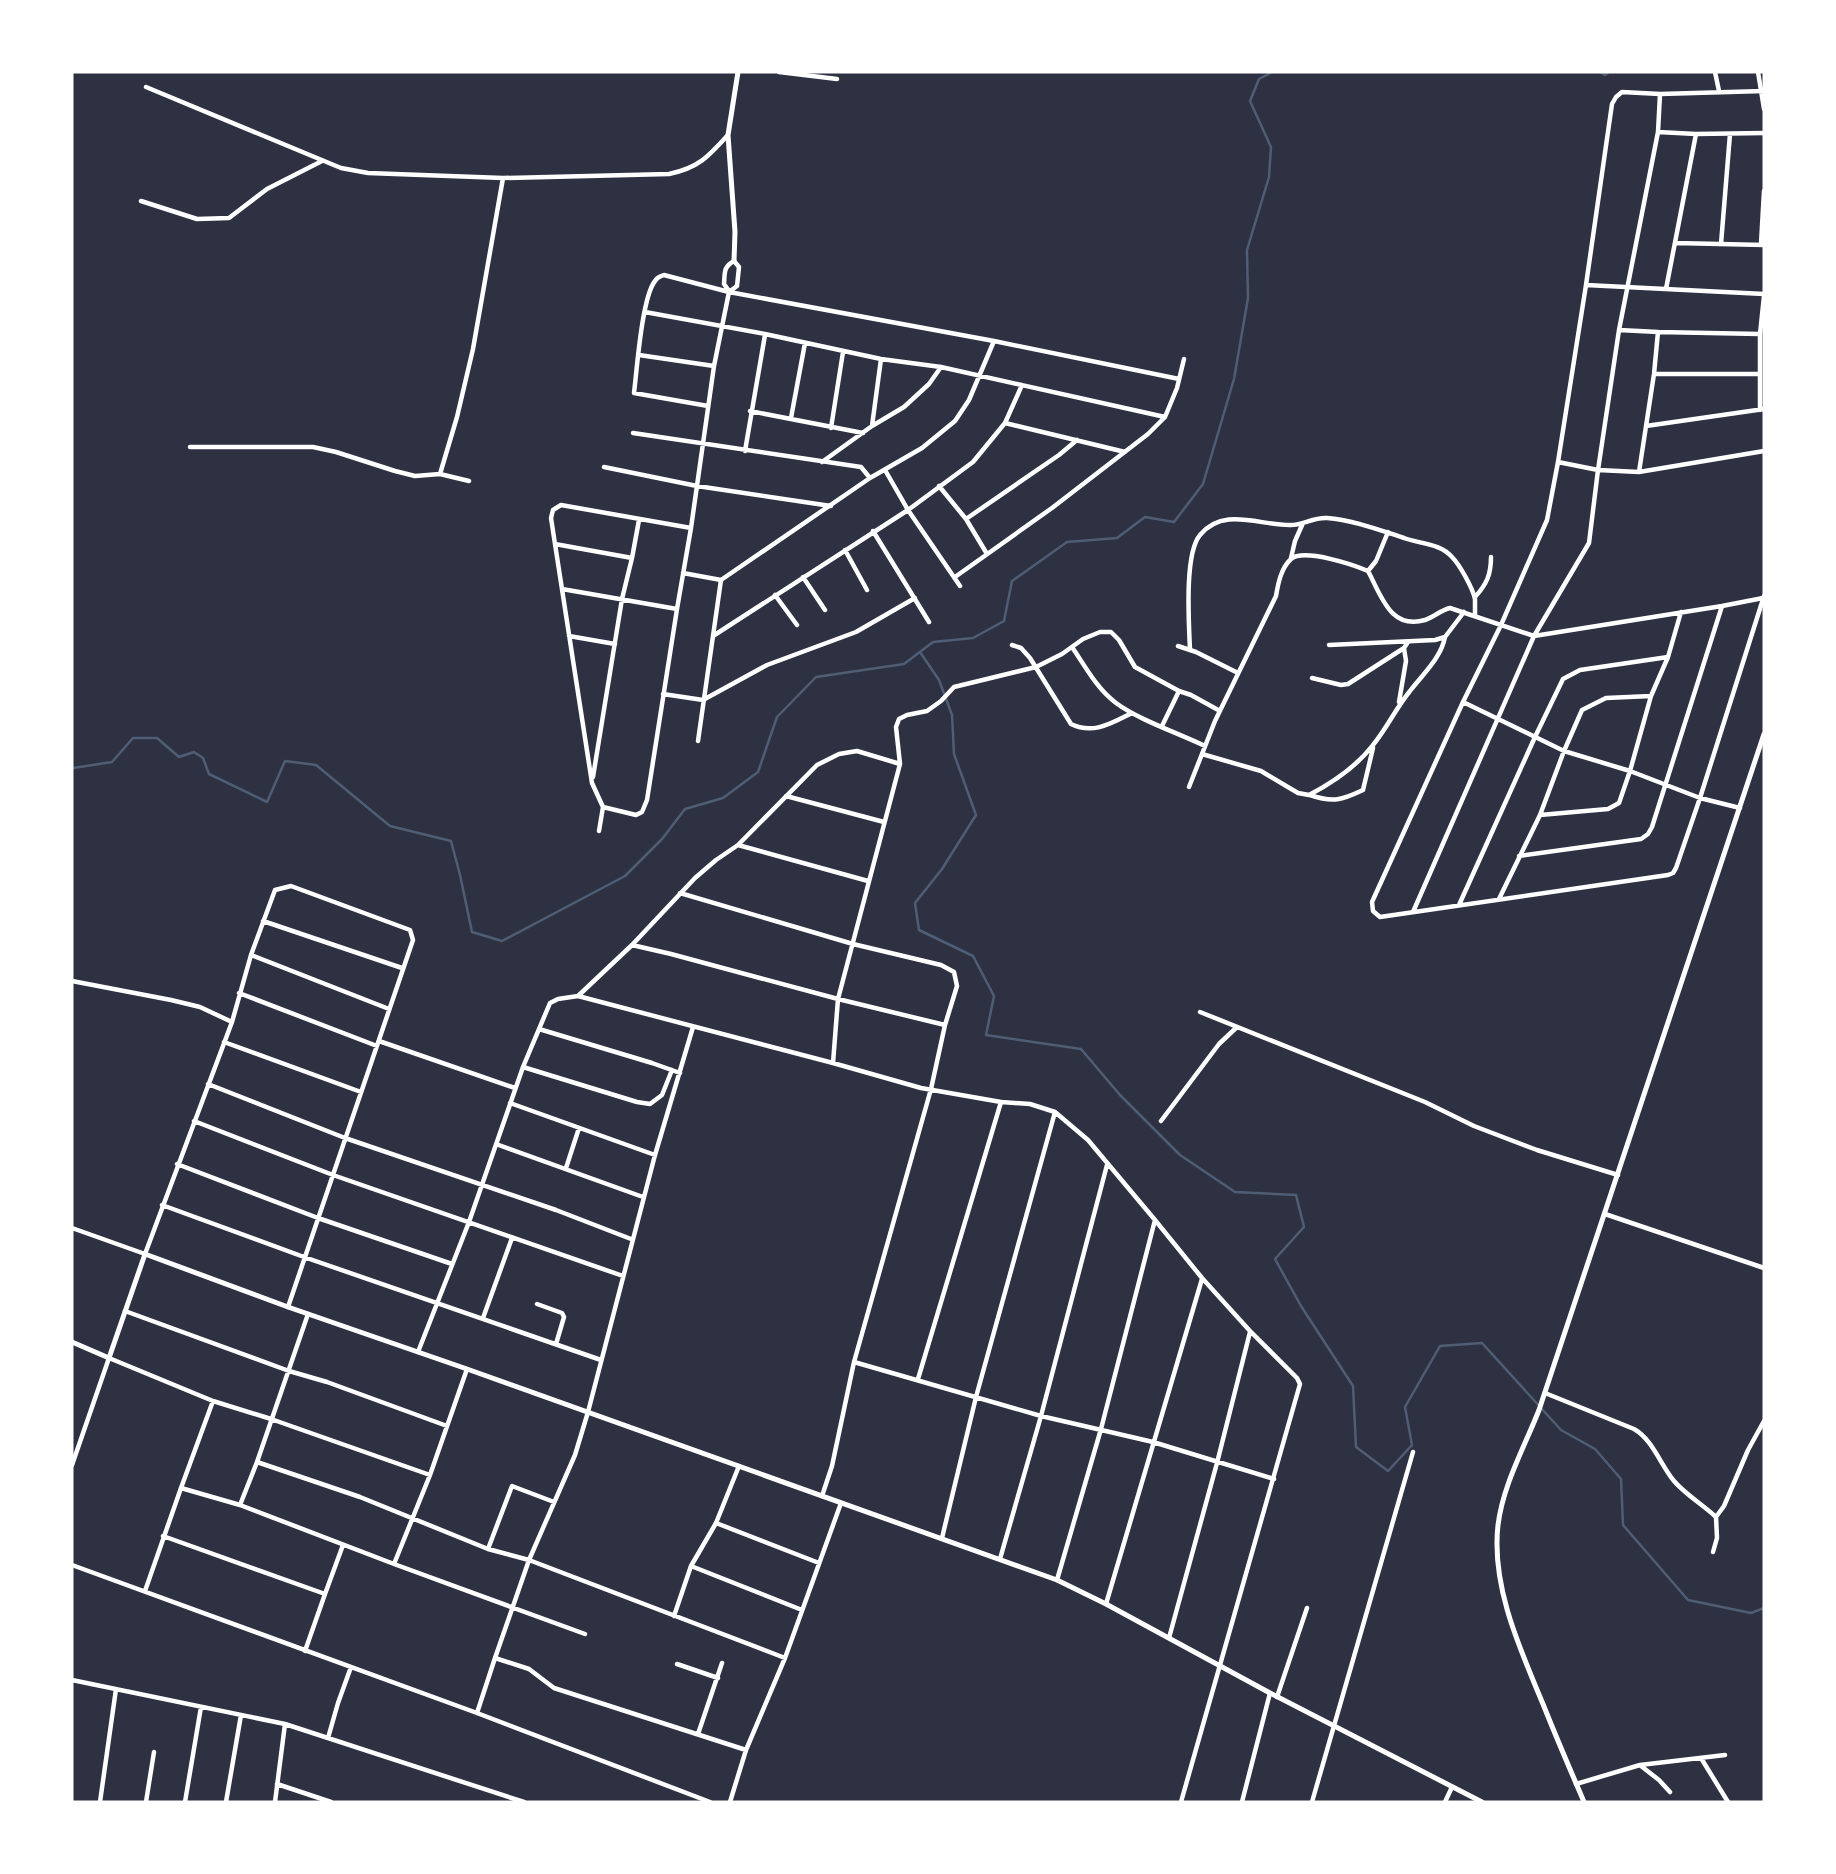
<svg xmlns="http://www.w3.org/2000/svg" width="1836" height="1874" viewBox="0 0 1836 1874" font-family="'Titillium Web',sans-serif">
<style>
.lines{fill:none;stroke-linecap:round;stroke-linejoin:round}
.stream{stroke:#4f5d75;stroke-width:2.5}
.minor{stroke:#fff;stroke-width:4.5}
.tertiary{stroke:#fff;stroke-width:5}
</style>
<rect width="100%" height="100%" fill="#2d3142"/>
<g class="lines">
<path class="stream" d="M1600 72 1605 75 1609 72
M920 652 939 680 952 715 954 754 976 815 942 869 915 903 919 930 973 956 994 996 986 1035 1081 1049 1120 1095 1180 1155 1235 1192 1296 1195 1304 1227 1275 1259 1301 1306 1353 1386 1356 1447 1388 1471 1412 1445 1405 1407 1440 1346 1482 1343 1561 1430 1595 1449 1621 1479 1623 1525 1688 1600 1751 1613 1764 1608
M72 767 73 768 112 762 133 738H157L179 757 194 752 203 758 209 774 267 802 285 761 316 765 390 826 451 841 460 875 472 932 502 941 625 876 662 839 685 809 723 798 758 772 777 717 816 677 904 664 933 642 973 638 1004 621 1012 581 1067 542 1117 538 1145 517 1174 522 1203 484 1234 379 1248 298 1247 250 1269 177 1271 147 1250 101 1259 79 1272 72"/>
<path class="minor" d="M779 72 837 79
M1715 72 1719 91
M1758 72 1764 109
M146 87 341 168 368 173 503 178
M1764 91 1660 94 1622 92 1616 97 1612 104 1586 285 1558 462 1547 520 1501 625 1463 702 1372 902 1373 911 1380 917 1668 875 1673 873 1676 868 1700 798 1764 596
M1658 132 1696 134 1764 133
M141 201 197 219 229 218 267 189 322 161
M1675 243 1764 245
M1721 244 1730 134
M1761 244 1764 191
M1586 285 1764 294
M1666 289 1696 134
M645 312 765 334 881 359 941 367 1165 417
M1619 330 1658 332 1760 334
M639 355 714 366
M1654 374H1760
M708 406 634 393C637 369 642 297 655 281 658 276 659 277 664 275L729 292 994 341 1179 379
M1760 410V334L1764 296
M750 411 863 433
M791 418 805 343
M1005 423 1125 452
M872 426 881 359
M1646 426 1764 409
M831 428 843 352
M633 433 861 467 870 478
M190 447H313L336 452 395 471 415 476 440 474
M745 451 765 335
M822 462 872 426 904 407 929 384 941 367
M1558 462 1598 470 1639 472 1764 451
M604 467 697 486 831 506
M885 470 908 510 960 586
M1639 472 1654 374 1658 332
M469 481 440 474 457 417 473 349 503 178 669 174C698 168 708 157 727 136
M939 486 966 519 987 554
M966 519 1059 455 1077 440
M873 531 929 622
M555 544 632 558
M845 550 867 590
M1291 558 1295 541 1303 523
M1368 571 1376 561 1388 532
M683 573 721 580
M803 577 825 610
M955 577 1052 508 1148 434 1165 417 1177 388 1184 359
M562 589 677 609
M775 595 797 625
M1475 597C1487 584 1491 574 1491 557
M569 636 615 644
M713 636 908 510 973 462 1005 423 1022 385
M1012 645 1021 648 1030 658 1071 724C1093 735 1112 723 1132 713
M1329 645 1435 640 1445 637 1464 612
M1178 646 1196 652 1238 673
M1072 647C1085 666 1097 689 1116 703 1139 720 1178 733 1205 746
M1190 650C1189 624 1184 554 1200 535 1224 506 1260 526 1291 525 1303 525 1314 517 1327 518 1353 520 1379 530 1404 538 1420 544 1440 543 1452 557 1460 565 1473 589 1475 599 1475 604 1475 610 1475 615
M1312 678 1341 685 1348 684 1404 648 1408 642
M663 694 703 700 767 665 856 632 915 598
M1399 702 1406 661 1404 648
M1463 702 1564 751 1630 771 1700 798 1740 808
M1162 726 1179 691
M698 741 721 580 870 478 922 448 955 421 969 400 994 341
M1202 754 1261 771 1298 793 1309 795C1332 783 1357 766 1373 745 1387 728 1396 708 1410 691 1423 674 1441 658 1445 637
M900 764 896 727 899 719 907 715 927 711 941 701 954 687 1036 667 1062 654 1083 639 1100 632H1111L1119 640 1135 667 1179 691 1191 695 1220 711
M593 777 622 599 632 558 639 520
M1189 787 1215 721 1276 596C1278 584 1281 568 1291 559 1304 548 1354 565 1368 571 1381 595 1390 630 1425 620 1434 617 1441 610 1450 608L1534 636 1722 606 1763 598
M1310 795C1333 803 1342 800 1363 790L1373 748
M786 796 884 822
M603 807 636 815 642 812 647 800 677 609 691 528 714 366 729 292 737 286 739 267 734 261C723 267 725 273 724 284L729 291
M1540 815 1608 809 1619 803 1630 771 1651 696 1668 657 1681 612
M599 831 603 807 592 783 555 544 551 518 553 510 561 505 691 528
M738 845 868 881
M1519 856 1641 839 1648 834 1652 827 1722 606
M680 893 853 944 941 965 954 972 957 986 945 1025 931 1089 854 1362 832 1466 822 1496
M1499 899 1540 815 1564 751 1582 710 1606 698 1651 696
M1459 905 1535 737 1563 679 1580 670 1668 657
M1413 912 1534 636 1589 543 1598 470 1619 330 1658 132 1660 94
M263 921 402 968
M632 945 671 954 838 999 945 1025
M251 955 389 1009
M72 981 171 1000 200 1007 232 1022
M239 993 377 1046
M578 996 632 945 695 878 716 860 738 845 817 765 839 754 857 751 900 764 838 999 833 1063
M1200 1012 1425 1102 1474 1126 1537 1150 1618 1175
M693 1027 655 1155 588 1412 575 1455 529 1560 495 1658 529 1669 554 1688 746 1750
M539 1029 652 1063 680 1073
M379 1041 515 1088
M224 1042 361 1092
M523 1067 637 1102 650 1104 662 1095 672 1070
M208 1084 345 1138 556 1210 631 1239
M510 1103 655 1155
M194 1121 333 1175 623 1276
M1161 1121 1219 1044 1237 1027
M496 1144 643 1197
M177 1164 318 1218 452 1264
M566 1168 579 1128
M162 1205 304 1257 601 1360
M1605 1214 1764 1268
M72 1228 145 1254 232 1022 251 955 275 890 291 886 410 930 413 940 288 1307
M537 1304 562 1313 564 1317 556 1344
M125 1311 289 1371 327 1382 447 1426
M483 1318 512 1238
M418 1352 469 1222 523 1067 550 1003 558 999 578 996 833 1063 921 1088 1001 1102 1030 1104 1055 1112 1088 1140 1155 1220 1202 1278 1250 1331 1297 1378 1300 1384 1181 1802
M854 1362 1041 1416 1153 1442 1274 1479
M918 1379 1001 1102
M1545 1393 1634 1429C1653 1440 1660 1464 1674 1481 1686 1495 1702 1504 1716 1517L1724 1506 1748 1450 1764 1421
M257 1462 360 1497 488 1549 529 1560 785 1658
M72 1465 109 1358 213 1401 271 1419 430 1475
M181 1488 213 1401
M240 1505 257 1462 308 1314
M716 1523 819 1563
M163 1536 325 1594 305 1651
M942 1538 976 1397 1055 1112
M488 1549 512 1486 554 1502
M1713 1552 1717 1538 1716 1517
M1000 1559 1041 1416 1107 1165
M394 1564 430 1475 467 1369
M72 1565 477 1713 710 1802
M691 1566 802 1610
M1057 1580 1101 1429 1155 1220
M145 1591 181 1488 240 1505 394 1564 585 1634
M325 1594 343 1545
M1106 1604 1202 1279
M674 1616 691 1566 716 1523 739 1466
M1169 1638 1217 1463 1250 1332
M677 1664 718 1678
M72 1680 285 1724 524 1802
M1277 1697 1307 1608
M477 1713 495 1658
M698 1734 722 1663
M328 1738 338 1703 351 1667
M1701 1758 1728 1802
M1641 1766 1659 1780 1670 1792
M277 1784 331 1802
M1576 1784 1640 1765 1725 1755
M100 1802 116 1689
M146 1802 154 1752
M185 1802 201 1707
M226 1802 241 1715
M275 1802 285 1724
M730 1802 746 1750 785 1658 841 1503
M1242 1802 1270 1693
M1312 1802 1413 1452
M1445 1802 1452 1787"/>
<path class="tertiary" d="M734 261 735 232 728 135 738 72
M72 1342 109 1358 145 1254 288 1307 467 1369 1057 1580 1106 1604 1270 1693 1482 1802
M1584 1802C1570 1769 1556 1737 1543 1704 1520 1649 1491 1586 1498 1525 1503 1485 1524 1448 1539 1410L1764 734"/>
</g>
<rect width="1836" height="1874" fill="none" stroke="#ffffff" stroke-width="147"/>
</svg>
